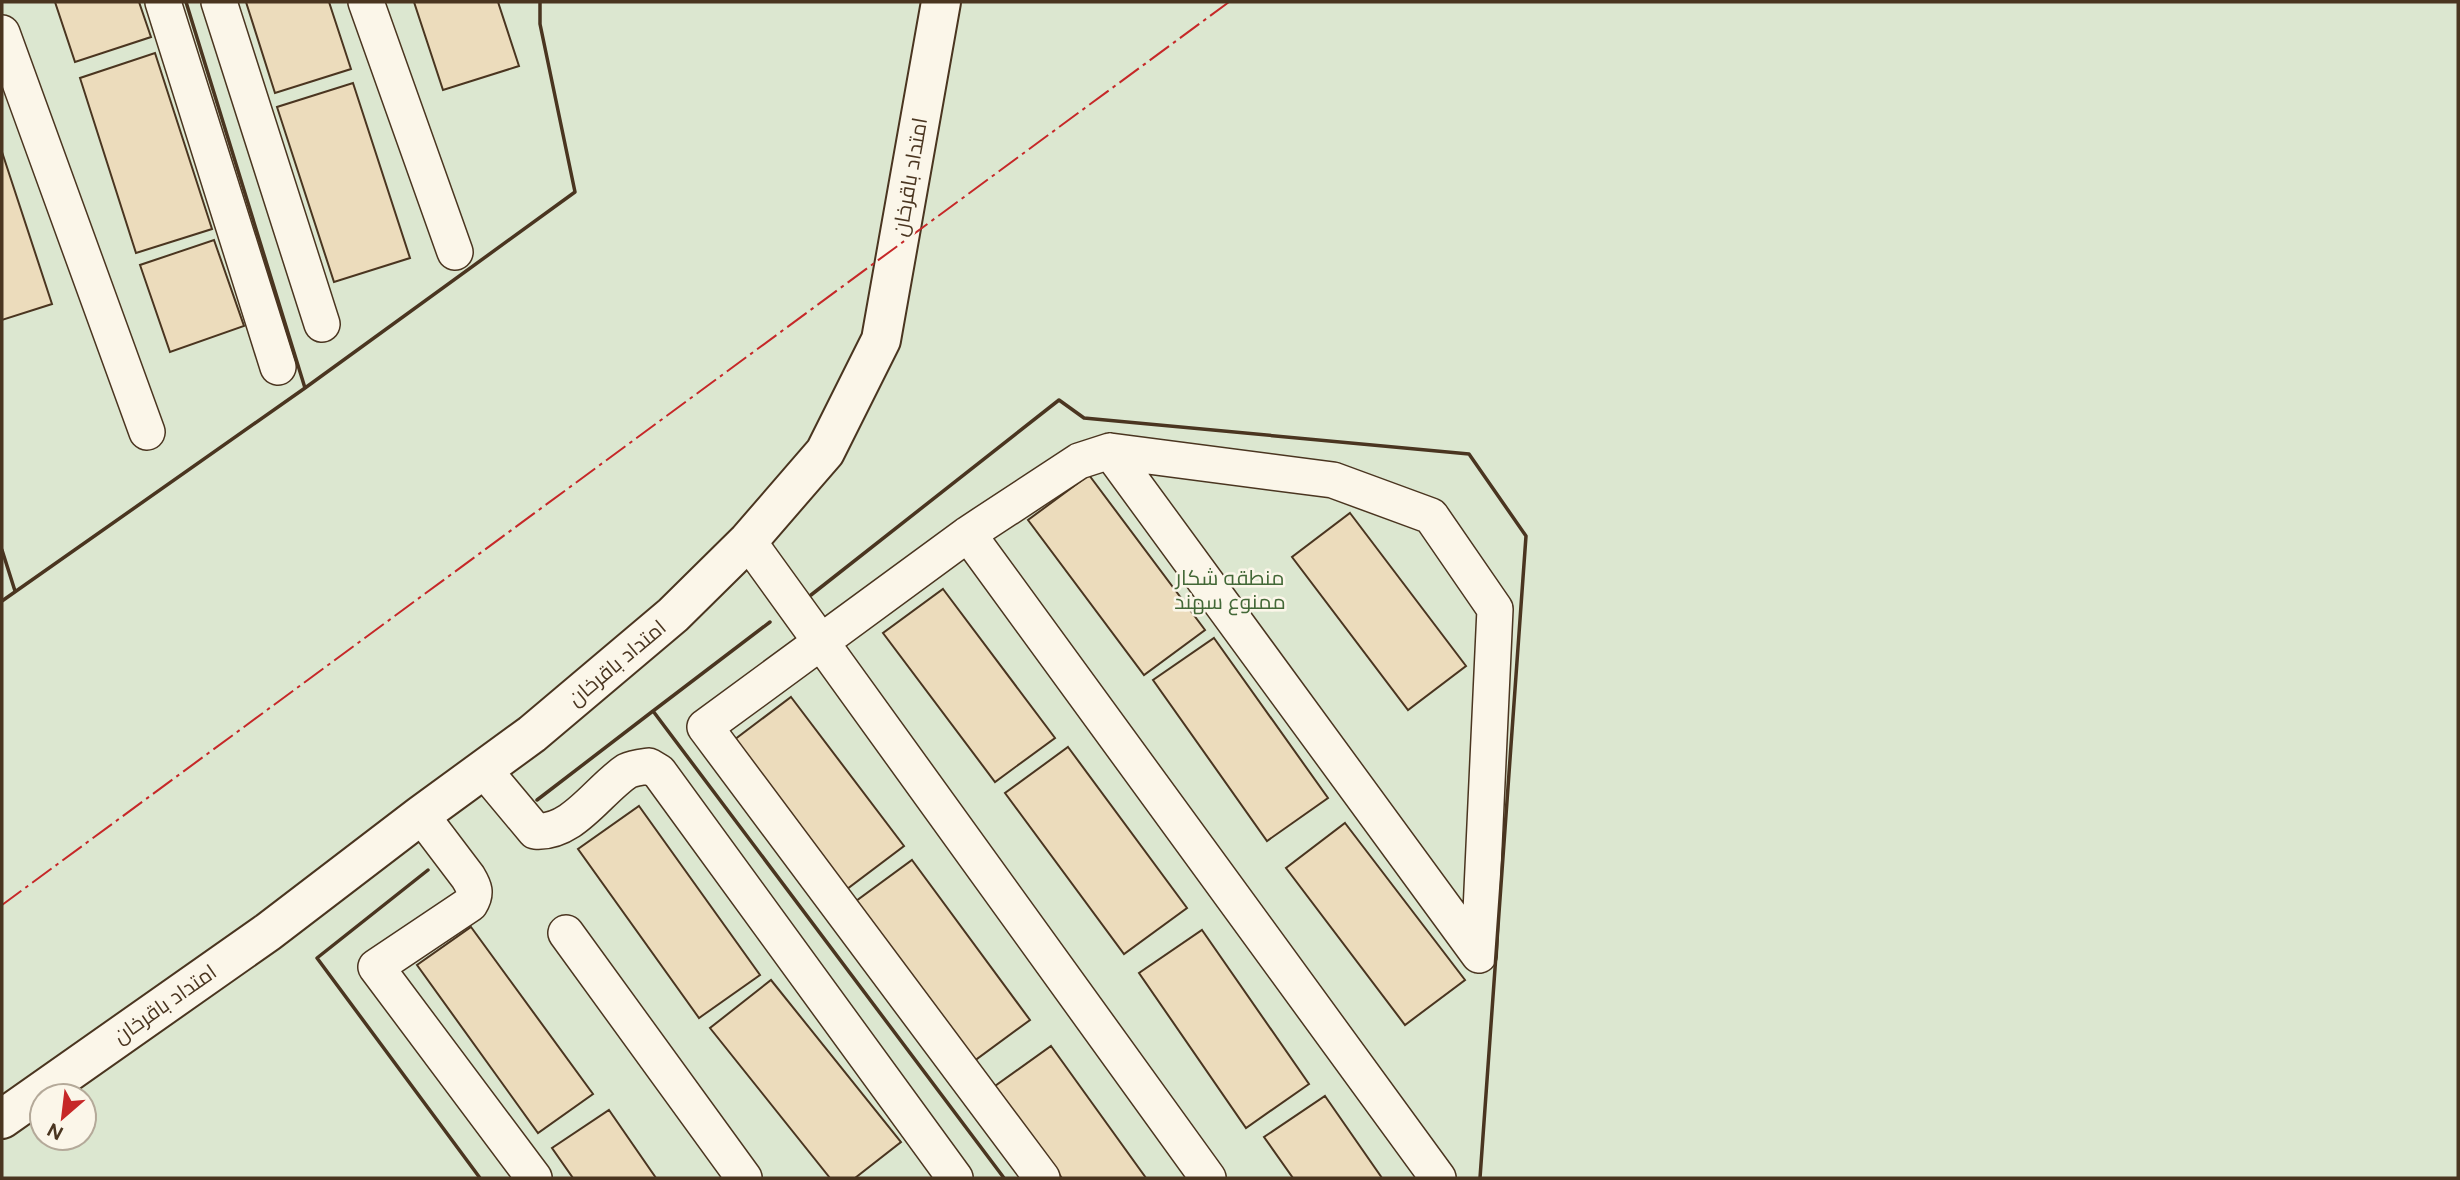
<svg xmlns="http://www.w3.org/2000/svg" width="2460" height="1180" viewBox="0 0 2460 1180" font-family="Figtree,Cairo,sans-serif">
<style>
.green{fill:#dce7d0;stroke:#887966;stroke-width:2;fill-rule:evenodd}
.building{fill:#ecdcbc;stroke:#4a3520;stroke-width:2}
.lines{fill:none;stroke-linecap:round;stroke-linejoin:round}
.minor-casing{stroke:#4a3520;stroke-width:38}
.secondary-casing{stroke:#4a3520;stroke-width:42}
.minor{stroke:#fbf6e9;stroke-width:35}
.secondary{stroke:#fbf6e9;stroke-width:38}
.wall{stroke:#4a3520;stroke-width:3.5}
.power{stroke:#c62828;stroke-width:2;stroke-dasharray:24 5 3.5 5;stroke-linecap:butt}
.labels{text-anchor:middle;stroke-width:5;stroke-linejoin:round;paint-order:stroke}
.street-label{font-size:21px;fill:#4a3520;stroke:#fbf6e9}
.park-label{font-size:21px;fill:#436837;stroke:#fbf6e9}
</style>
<rect width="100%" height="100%" fill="#fbf6e9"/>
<path class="green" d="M2 2H2458V1178H2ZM42 1096H84V1138H42Z"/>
<path class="building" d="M55 2H139L151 37 75 62Z
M246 2H329L351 69 275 93Z
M414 2H498L519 66 443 90Z
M155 53 212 229 136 253 80 78Z
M353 83 410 258 334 282 277 107Z
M2 152 52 304 2 320Z
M214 240 244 326 170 352 140 265Z
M1089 475 1205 630 1144 675 1028 520Z
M1350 513 1466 666 1408 710 1292 557Z
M943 589 1055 738 995 782 883 633Z
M1214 638 1328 798 1267 841 1153 680Z
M791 697 904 846 847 889 734 740Z
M1068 747 1187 908 1124 954 1005 793Z
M639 806 760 975 699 1018 578 849Z
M1345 823 1465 980 1405 1025 1286 868Z
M912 860 1030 1020 970 1064 852 904Z
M471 927 593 1094 538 1133 417 965Z
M1202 930 1309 1084 1246 1128 1139 973Z
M771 980 901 1142 855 1178H830L710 1028Z
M1051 1046 1146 1178H1062L995 1086Z
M1325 1096 1382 1178H1293L1264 1137Z
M609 1110 656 1178H573L552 1148Z"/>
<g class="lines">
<g class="minor-casing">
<path id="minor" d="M163 2 278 367
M219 2 322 324
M366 2 455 252
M2 33 147 432
M1110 451 1479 955
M968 534 1438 1178
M748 541 1208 1178
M484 770 535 831C573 834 598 790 627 771 633 768 642 767 649 766L659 772 955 1178
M421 815 468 877C474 887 477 893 470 904L376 967 534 1178
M566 933 744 1178
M1042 1178 705 727 968 534 1079 461 1110 451 1333 480 1431 516 1495 609 1479 955"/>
</g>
<g class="secondary-casing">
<path id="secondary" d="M2 1119 268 932 421 815 532 734 673 615 748 541 825 452 881 340 941 2"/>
</g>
<use href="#minor" class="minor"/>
<use href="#secondary" class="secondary"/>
<path class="wall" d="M186 2 305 388
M2 550 15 591
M811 595 1059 400 1084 418 1469 454 1526 536 1480 1178
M2 601 305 388 575 192 540 24V2
M770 622 653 711 1004 1178
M537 800 653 711
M428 870 317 958 480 1178"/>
<path class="power" d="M2 905 1229 2"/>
</g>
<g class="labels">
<g class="street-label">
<text transform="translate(910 177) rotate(-80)" y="7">امتداد باقرخان</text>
<text transform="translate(617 663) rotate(-40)" y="7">امتداد باقرخان</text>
<text transform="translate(165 1004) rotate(-35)" y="7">امتداد باقرخان</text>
</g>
<g class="park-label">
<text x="1230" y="585">منطقه شکار<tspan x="1230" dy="24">ممنوع سهند</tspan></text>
</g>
</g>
<rect width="2460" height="1180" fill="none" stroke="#4a3520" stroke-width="7"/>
<g transform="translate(63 1117) rotate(208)"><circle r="33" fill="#fbf6e9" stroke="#b4a999" stroke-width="2"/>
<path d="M0-5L12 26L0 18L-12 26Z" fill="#c62828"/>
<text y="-10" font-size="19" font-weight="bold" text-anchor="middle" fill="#4a3520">N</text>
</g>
</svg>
